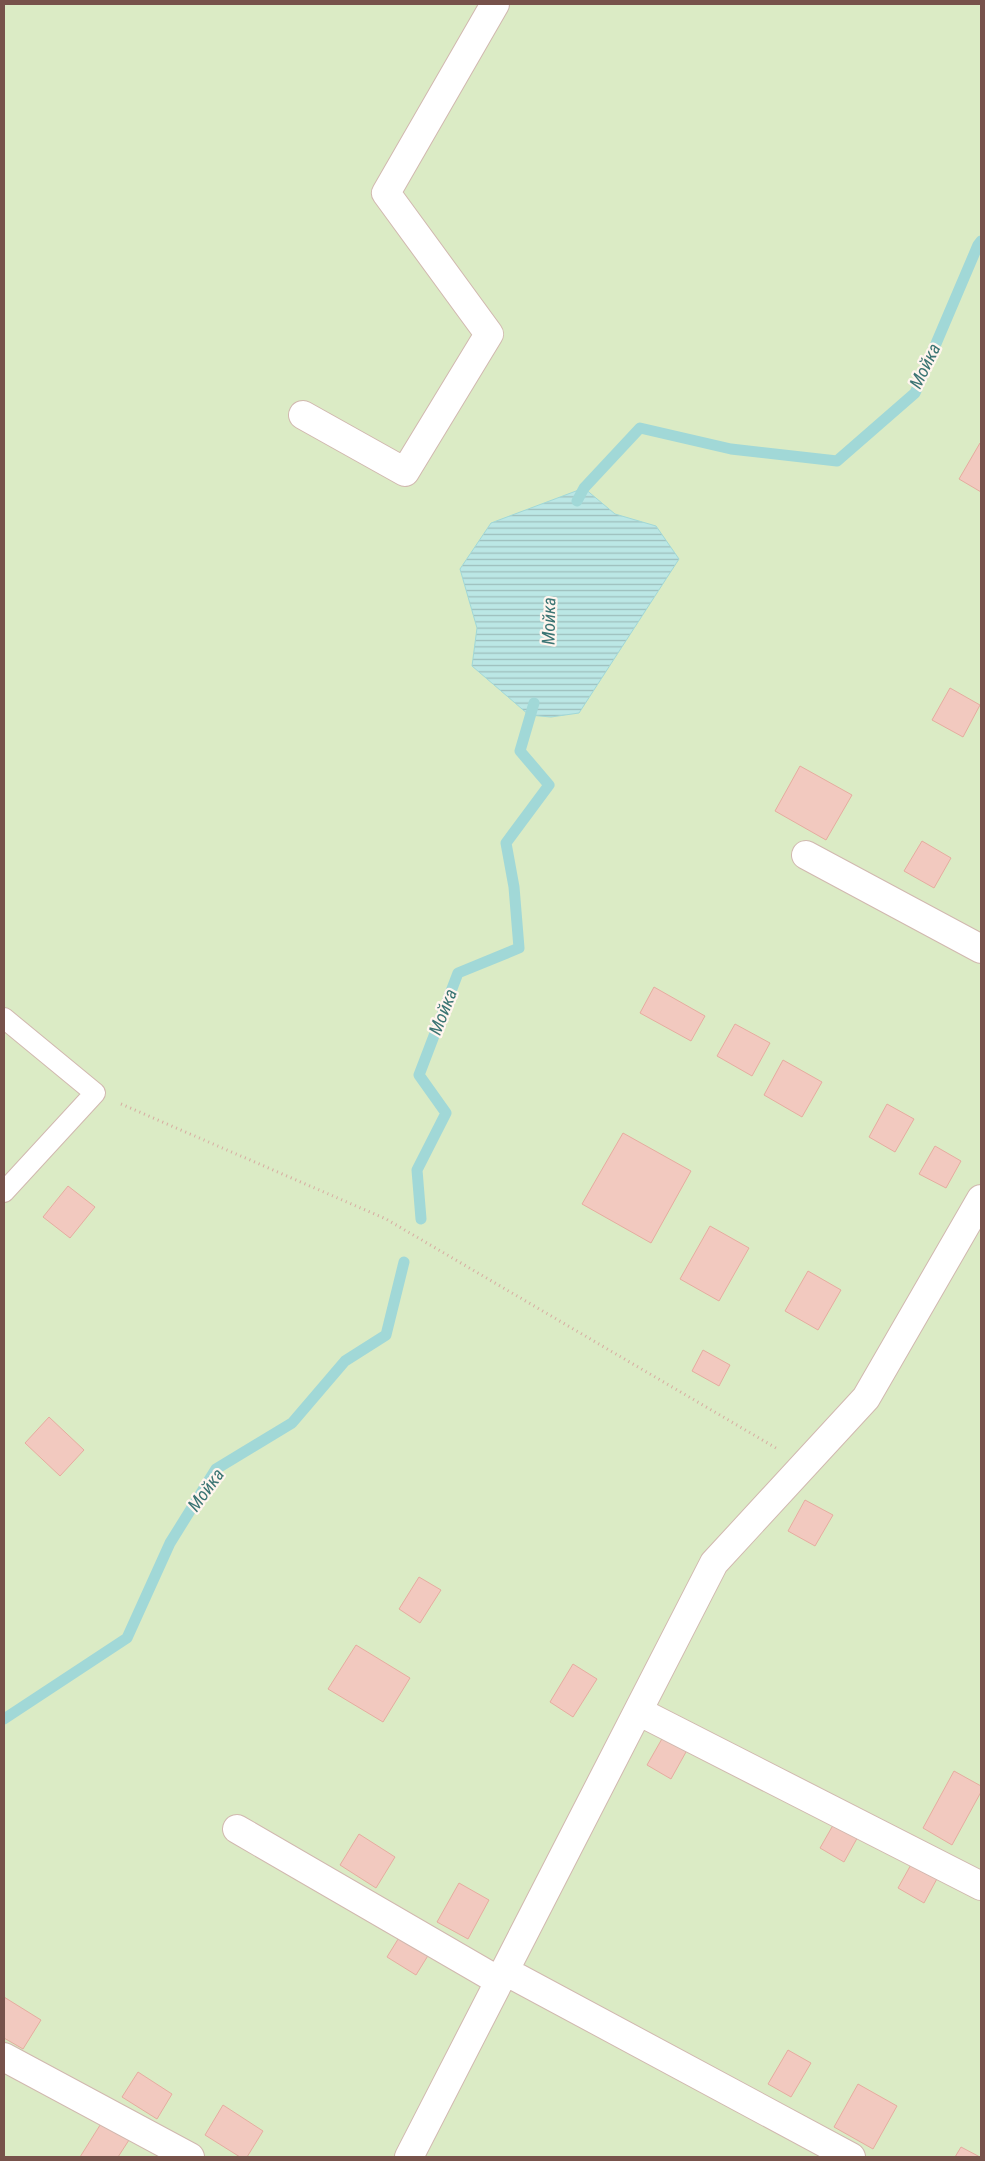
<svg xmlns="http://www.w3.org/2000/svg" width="985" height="2161" viewBox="0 0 985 2161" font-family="'Roboto Condensed',sans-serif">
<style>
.garden{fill:#dbebc5}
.water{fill:url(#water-rules);stroke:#a1d8d7}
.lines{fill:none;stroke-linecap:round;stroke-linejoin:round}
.stream{stroke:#a1d8d7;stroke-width:11}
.building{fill:#f2c9bf;stroke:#e5ac9f}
.service-casing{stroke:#d1b8af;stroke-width:22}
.minor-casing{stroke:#d1b8af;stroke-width:30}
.path{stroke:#d7aca1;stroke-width:3;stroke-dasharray:1 4;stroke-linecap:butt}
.service{stroke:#fff;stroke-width:20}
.minor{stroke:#fff;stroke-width:28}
.labels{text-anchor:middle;stroke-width:4.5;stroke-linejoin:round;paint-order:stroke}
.water-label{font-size:18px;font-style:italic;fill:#3b7473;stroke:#fff5ee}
</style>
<defs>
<pattern id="water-rules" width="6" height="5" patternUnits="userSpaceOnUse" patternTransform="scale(1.25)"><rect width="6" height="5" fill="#bbe7e5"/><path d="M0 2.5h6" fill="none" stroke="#9dbebc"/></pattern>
</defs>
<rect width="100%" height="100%" fill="#fcf0e7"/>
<path class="garden" d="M4 4H981V2157H4Z"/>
<path class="water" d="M584 488 615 514 656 526 679 559 579 713 551 717 529 715 472 666 477 628 460 569 491 523Z"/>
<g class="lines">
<path class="stream" d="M577 501 584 488 640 428 731 449 837 461 915 393 978 245 981 241
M421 1219 417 1170 446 1113 419 1075 458 973 519 948 514 887 506 843 549 785 520 751 534 703
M4 1719 127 1638 170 1543 216 1469 292 1423 345 1361 386 1335 404 1262"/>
</g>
<path class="building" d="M980 443 981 444V492L959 479Z
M950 688 980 705 963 737 932 720Z
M800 766 852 795 826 840 775 811Z
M922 841 951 858 934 888 904 871Z
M654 987 705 1016 691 1041 640 1013Z
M735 1024 770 1043 752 1076 717 1056Z
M783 1060 822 1082 802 1117 764 1095Z
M887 1104 914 1119 895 1152 869 1137Z
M623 1133 691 1171 651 1243 582 1204Z
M935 1146 961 1161 946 1188 919 1174Z
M68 1186 95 1207 70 1238 43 1217Z
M710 1226 749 1248 719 1301 680 1279Z
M808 1271 841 1290 818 1330 785 1311Z
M703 1350 730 1365 719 1386 692 1371Z
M49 1417 84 1450 60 1476 25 1443Z
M805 1500 833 1515 815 1546 788 1531Z
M419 1577 441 1590 420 1623 399 1609Z
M356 1645 410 1678 383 1722 328 1689Z
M573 1664 597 1679 573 1717 550 1702Z
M667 1730 691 1743 671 1779 647 1765Z
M954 1771 981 1786V1792L952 1845 923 1828Z
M836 1820 860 1833 844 1862 820 1848Z
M359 1834 395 1857 376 1888 340 1865Z
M913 1861 939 1875 924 1903 898 1888Z
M459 1883 489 1900 468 1939 437 1922Z
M400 1936 429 1954 416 1975 387 1957Z
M4 1997 41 2020 23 2049 4 2038Z
M788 2050 811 2063 791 2097 768 2084Z
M138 2072 172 2094 157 2119 122 2097Z
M858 2084 897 2106 873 2149 834 2127Z
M223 2105 263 2131 247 2157H240L205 2135Z
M102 2122 129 2140 118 2157H80Z
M961 2147 980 2157H955Z"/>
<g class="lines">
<g class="service-casing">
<path id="service" d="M4 1018 95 1093 4 1192"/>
</g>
<g class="minor-casing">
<path id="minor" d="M303 415 405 472 489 334 386 193 495 4
M806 855 981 949
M638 1711 981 1886
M237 1829 499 1981
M505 1971 851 2157
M4 2057 190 2157
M409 2157 714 1563 866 1398 981 1199"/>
</g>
<path class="path" d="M121 1104 386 1219 776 1448"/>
<use href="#service" class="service"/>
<use href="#minor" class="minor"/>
</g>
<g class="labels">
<g class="water-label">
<text transform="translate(925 366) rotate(-64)" y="6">Мойка</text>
<text transform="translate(549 621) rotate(-89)" y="6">Мойка</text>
<text transform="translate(443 1012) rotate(-69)" y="6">Мойка</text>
<text transform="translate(206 1490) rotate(-54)" y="6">Мойка</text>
</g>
</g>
<rect width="985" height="2161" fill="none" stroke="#77524b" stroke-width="10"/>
</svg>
